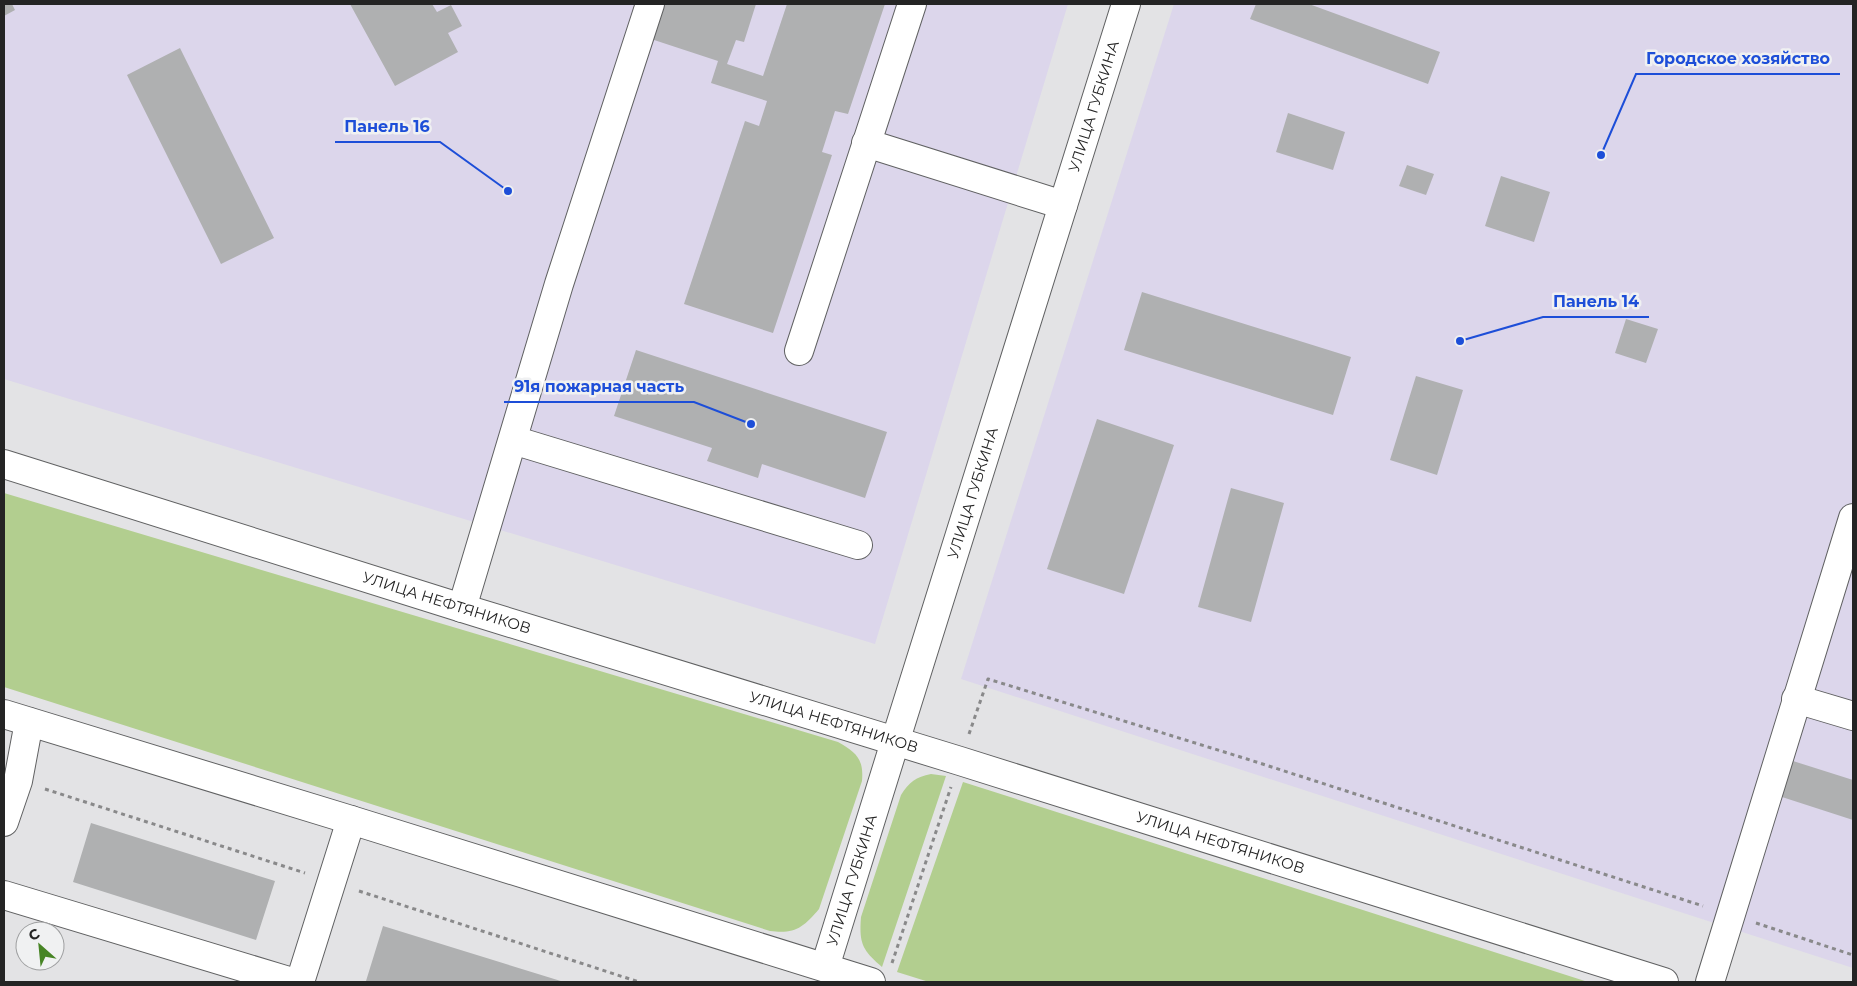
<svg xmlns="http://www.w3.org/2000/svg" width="1857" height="986" viewBox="0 0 1857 986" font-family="Montserrat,sans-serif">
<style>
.industrial{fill:#dcd6eb}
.green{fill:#b2ce8f}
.building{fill:#afb0b1}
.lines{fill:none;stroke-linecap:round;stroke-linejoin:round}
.minor-casing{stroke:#606162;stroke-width:30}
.major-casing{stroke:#606162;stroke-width:30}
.path{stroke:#89898a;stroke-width:3;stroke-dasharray:4 4;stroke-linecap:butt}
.minor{stroke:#fff;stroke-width:28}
.major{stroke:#fff;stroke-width:28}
.labels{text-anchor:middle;stroke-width:5;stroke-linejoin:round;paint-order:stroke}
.street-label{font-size:15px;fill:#242424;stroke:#f0f1f2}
.leader{fill:none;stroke:#1d4ed8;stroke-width:2}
.callout-dot{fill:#1d4ed8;stroke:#f0f1f2;stroke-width:2}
.callout-label{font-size:16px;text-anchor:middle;font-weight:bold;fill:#1d4ed8;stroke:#f0f1f2;stroke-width:5;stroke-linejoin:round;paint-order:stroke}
</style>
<rect width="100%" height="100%" fill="#e3e3e5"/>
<path class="industrial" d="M4 4H1068L875 644 4 379Z
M1174 4H1853V968L961 679Z"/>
<path class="green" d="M4 493 838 742C856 752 864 759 862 781L819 909C803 928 795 934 770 931L4 687Z
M931 774 946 776 882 967C862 950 859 943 861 917L901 795C909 782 916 777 931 774Z
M963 782 1588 982H929L897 972Z"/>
<path class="building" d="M4 4H12L15 10 4 16Z
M350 4H432L437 12 451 5 462 26 448 33 458 52 395 86Z
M660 4H756L744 42 736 40 727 64 763 76 787 4H885L848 114 835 111 822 152 832 155 773 333 684 304 745 121 759 126 767 101 711 83 718 61 648 38Z
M1256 4H1309L1440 52 1428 84 1250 19Z
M180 48 274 238 221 264 127 75Z
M1288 113 1345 132 1333 170 1276 152Z
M1407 165 1434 174 1426 195 1399 186Z
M1501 176 1550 192 1534 242 1485 226Z
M1142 292 1351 357 1333 415 1124 350Z
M1626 319 1658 329 1646 363 1615 353Z
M636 350 887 432 865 498 762 464 758 478 707 461 712 448 614 416Z
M1416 376 1463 390 1437 475 1390 460Z
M1097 419 1174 445 1124 594 1047 569Z
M1231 488 1284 503 1251 622 1198 607Z
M1793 761 1853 780V820L1782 797Z
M91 823 275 881 256 940 73 882Z
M383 926 564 982H371L366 981Z"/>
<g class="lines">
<g class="minor-casing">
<g id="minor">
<path d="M866 143 1063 205"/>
<path d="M799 351 912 4"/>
<path d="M513 440 858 545"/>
<path d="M462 608 559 284 650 4"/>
<path d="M1796 699 1853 716"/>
<path id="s1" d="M895 742 1126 4"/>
<path d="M4 822 18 781 29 722"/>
<path d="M4 895 292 982"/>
<path d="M300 982 351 820"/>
<path d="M1710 982 1853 518"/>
</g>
</g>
<g class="major-casing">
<g id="major">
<path id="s2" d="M4 464 462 608 960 761 1664 982"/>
<path d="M4 714 351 820 871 982"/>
<path id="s3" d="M825 967 895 742"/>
</g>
</g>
<path class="path" d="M969 734 988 679 1247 759 1703 906
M45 789 305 873
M359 891 639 982
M1756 923 1853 955
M892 963 951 787"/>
<use href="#minor" class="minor"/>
<use href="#major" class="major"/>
</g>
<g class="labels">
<g class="street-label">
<text dy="5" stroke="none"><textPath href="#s1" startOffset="666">УЛИЦА ГУБКИНА</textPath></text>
<text dy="5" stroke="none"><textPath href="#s1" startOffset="261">УЛИЦА ГУБКИНА</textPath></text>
<text dy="5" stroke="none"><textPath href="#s2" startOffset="464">УЛИЦА НЕФТЯНИКОВ</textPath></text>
<text dy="5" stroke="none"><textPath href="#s2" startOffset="869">УЛИЦА НЕФТЯНИКОВ</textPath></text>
<text dy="5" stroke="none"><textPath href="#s2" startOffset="1274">УЛИЦА НЕФТЯНИКОВ</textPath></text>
<text dy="5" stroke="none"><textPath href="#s3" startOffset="91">УЛИЦА ГУБКИНА</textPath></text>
</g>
</g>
<path class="leader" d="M1601 155L1636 74H1840M508 191L440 142H335M1460 341L1543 317H1649M751 424L694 402H504"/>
<g class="callout-dot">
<circle cx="1601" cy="155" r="5"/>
<circle cx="508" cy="191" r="5"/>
<circle cx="1460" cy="341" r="5"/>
<circle cx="751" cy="424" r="5"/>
</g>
<g class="callout-label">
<text x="1738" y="64">Городское хозяйство</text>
<text x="387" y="132">Панель 16</text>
<text x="1596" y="307">Панель 14</text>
<text x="599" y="392">91я пожарная часть</text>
</g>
<rect width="1857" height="986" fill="none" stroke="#242424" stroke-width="10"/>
<g transform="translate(40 946) rotate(333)"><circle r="24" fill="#f0f1f2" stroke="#9e9fa0"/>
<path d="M0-4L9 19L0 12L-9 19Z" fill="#478525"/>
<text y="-8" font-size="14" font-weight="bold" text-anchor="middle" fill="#242424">С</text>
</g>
</svg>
